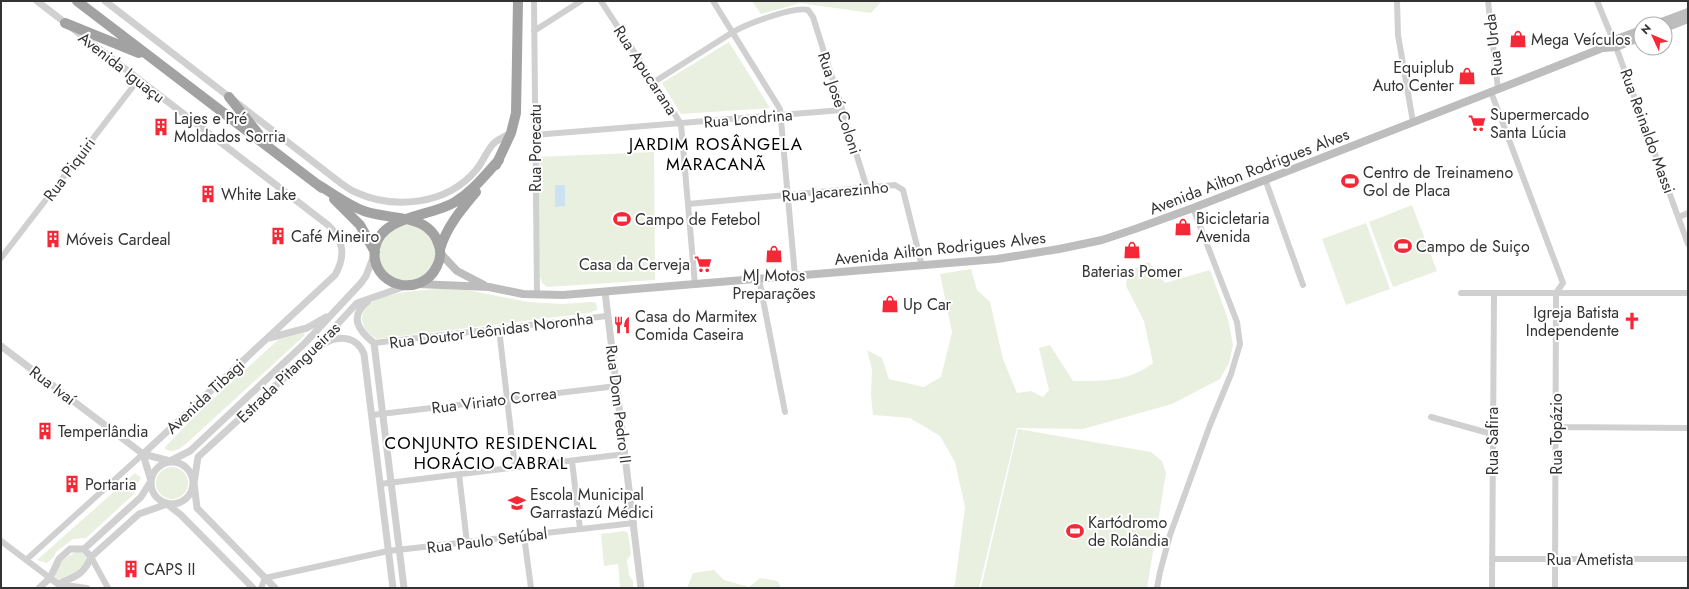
<svg xmlns="http://www.w3.org/2000/svg" width="1689" height="589" viewBox="0 0 1689 589" font-family="Jost,sans-serif">
<style>
.green{fill:#e9f0e0}
.water{fill:#cce2f1}
.lines{fill:none;stroke-linecap:round;stroke-linejoin:round}
.minor{stroke:#d0d0d0;stroke-width:6}
.tertiary{stroke:#d0d0d0;stroke-width:7}
.secondary{stroke:#bdbdbd;stroke-width:8}
.trunk{stroke:#a2a2a2;stroke-width:10}
.labels{text-anchor:middle;stroke-width:4;stroke-linejoin:round;paint-order:stroke}
.poi-label{font-size:16px;fill:#333;stroke:#fff;text-anchor:start}
.street-label{font-size:16px;fill:#333;stroke:#fff}
.neighbourhood-label{font-size:17px;letter-spacing:1px;fill:#000;stroke:#fff}
</style>
<rect width="100%" height="100%" fill="#fff"/>
<path class="green" d="M752 1H882L871 13 800 3 761 14Z
M729 42 770 108 681 114 662 83Z
M654 152 655 280 547 287 542 283 540 276 536 157Z
M1412 205 1437 271 1393 287 1369 222Z
M1366 223 1390 289 1346 305 1322 239Z
M379 253a28 28 0 1 1 56 0a28 28 0 1 1-56 0Z
M1149 262 1165 283 1210 270 1228 319 1233 345 1229 363 1220 379 1172 404 1083 429 1017 428 979 588H953L955 584 965 507 955 462 940 436 910 418 873 415 871 395 872 369 867 350 882 358 889 379 924 387 941 377 952 332 940 274 971 269 977 290 990 302 1003 359 1017 393 1031 391 1043 397 1049 390 1039 348 1050 345 1073 381C1102 381 1129 382 1153 363L1144 321 1126 286 1127 272Z
M437 289 467 290 528 302 562 304 592 302 596 303 597 307V310L589 313 377 339C370 335 363 329 362 320 361 292 417 291 437 289Z
M304 333 305 335 188 442C181 448 174 454 165 449V447L203 408 279 339Z
M1018 429 1151 452 1162 461 1166 473 1147 588H981Z
M156 483a16 16 0 1 1 32 0a16 16 0 1 1-32 0Z
M135 473 141 478 135 487 134 494 86 538 73 539 56 552 54 557 47 563 37 560Z
M624 531 628 533 631 554 627 560 629 575 633 581V587L620 588 618 564 604 566 601 534Z
M81 551 86 557V561C80 570 68 581 56 579 51 567 70 552 81 551Z
M714 570 724 580 749 587 760 578 778 581 781 588H687L693 573Z"/>
<path class="water" d="M555 185H565V206L555 207Z"/>
<g class="lines">
<path class="minor" d="M534 1 537 294
M601 1 681 124 695 285
M713 1 780 109 795 276
M1397 1 1398 35 1413 122
M1488 1 1498 89
M1597 1 1616 47 1688 244
M534 31 581 1
M654 82 733 32C747 24 794 6 808 10L813 17 867 188
M1491 92 1563 283 1556 293 1555 588
M534 135 842 110
M1265 179 1303 285
M688 204 895 185 903 190 922 266
M1679 217 1688 213
M1 258 138 80
M759 279 785 412
M1461 293H1688
M499 329 515 467
M374 343 607 316
M372 415 617 386
M1431 417 1492 434
M1556 427 1688 428
M572 461 580 529
M459 474 467 543
M380 484 625 454
M524 536 531 588
M1 541 50 578
M91 557 108 588
M1492 559H1688
M26 560 143 454
M58 584 87 588
M261 588 265 578 388 551 634 523
M1157 588 1160 572 1170 535 1210 425 1231 374 1240 344 1237 322 1193 208
M1492 588 1494 293"/>
<path class="tertiary" d="M37 1 328 225C344 240 346 256 335 275L143 454
M105 1 329 174C337 180 346 188 355 192 394 210 447 205 476 170 483 162 486 152 493 144 498 139 505 136 511 133
M605 292 641 588
M368 301C348 317 359 331 374 343L404 588
M269 338 307 328 326 317
M322 345C337 334 357 336 364 354L393 588
M1 346 143 454 170 461 190 451 305 343 361 283 366 276 374 255
M151 483a21 21 0 1 1 42 0a21 21 0 1 1-42 0Z
M70 549H84L91 557C84 575 74 577 58 584L50 578 59 559Z
M84 549 141 497 151 481 143 454
M91 557 139 514 167 504 181 515 253 588
M39 588 50 578
M275 588 197 508 194 483 198 457 311 353 357 303 406 286"/>
<path class="secondary" d="M1656 24 1688 12
M1665 28 1688 19
M1604 48 1616 47 1641 37
M440 253 457 271 484 285
M417 284 489 287 523 294 563 295 997 259 1059 249 1102 240 1135 229 1193 208 1547 70 1600 49 1614 40 1641 30"/>
<path class="trunk" d="M77 1 322 188
M65 23 139 53
M229 97 261 137
M496 165 511 133 516 113 518 1
M317 184C332 193 348 205 364 211 391 221 430 212 439 246 441 252 440 260 437 266 421 300 369 286 375 248 381 215 431 217 455 202 473 191 485 175 499 160
M334 199 360 225 375 252
M440 249C447 226 461 210 476 192"/>
</g>
<defs>
<g id="shop-bare" transform="scale(1.38)"><path d="M-5-2.5h2.3a2.7 3.5 0 0 1 5.4 0H5L5.5 6h-11ZM-1.5-2.5h3a1.5 2.3 0 0 0-3 0Z" fill="#f62837" stroke="#fff" stroke-width="2.5" paint-order="stroke"/></g>
<g id="supermarket-bare" transform="scale(1.38)"><path d="M-6-5.5h2.5l.6 2H6L4.5 2H-2.5L-4.4-4H-6ZM-1.5 3.2a1.3 1.3 0 1 0 .1 0ZM3 3.2a1.3 1.3 0 1 0 .1 0Z" fill="#f62837" stroke="#fff" stroke-width="2.5" paint-order="stroke"/></g>
<g id="building-bare" transform="scale(1.38)"><path d="M-4-6H4V6H1V3H-1V6H-4ZM-2.5-4.3h1.7v1.8h-1.7ZM.8-4.3h1.7v1.8H.8ZM-2.5-1h1.7V.8h-1.7ZM.8-1h1.7V.8H.8Z" fill="#f62837" stroke="#fff" stroke-width="2.5" paint-order="stroke"/></g>
<g id="stadium-bare" transform="scale(1.38)"><path d="M0-5a6.5 5 0 1 0 0 10a6.5 5 0 1 0 0-10ZM-3.5-1.8h7v3.6h-7Z" fill="#f62837" stroke="#fff" stroke-width="2.5" paint-order="stroke"/></g>
<g id="church-bare" transform="scale(1.38)"><path d="M-1.2-6h2.4v3.5h3.3v2.4h-3.3V6h-2.4V-.1h-3.3v-2.4h3.3Z" fill="#f62837" stroke="#fff" stroke-width="2.5" paint-order="stroke"/></g>
<g id="restaurant-bare" transform="scale(1.38)"><path d="M-5-6h1v4h1v-4h1v4h1v-4h1v5L-1.5 .5V6h-2V.5L-5-1ZM5-6V6H3V1.5H1.5Q1.5-4 5-6Z" fill="#f62837" stroke="#fff" stroke-width="2.5" paint-order="stroke"/></g>
<g id="school-bare" transform="scale(1.38)"><path d="M0-5L7-2L0 1L-7-2ZM-4 1L0 2.5L4 1V4Q0 6-4 4Z" fill="#f62837" stroke="#fff" stroke-width="2.5" paint-order="stroke"/></g>
</defs>
<g fill-rule="evenodd">
<use href="#shop-bare" x="1518" y="39"/>
<use href="#shop-bare" x="1467" y="76"/>
<use href="#supermarket-bare" x="1477" y="123"/>
<use href="#building-bare" x="161" y="127"/>
<use href="#stadium-bare" x="1350" y="181"/>
<use href="#building-bare" x="208" y="194"/>
<use href="#stadium-bare" x="622" y="219"/>
<use href="#shop-bare" x="1183" y="227"/>
<use href="#building-bare" x="278" y="236"/>
<use href="#building-bare" x="53" y="239"/>
<use href="#stadium-bare" x="1403" y="246"/>
<use href="#shop-bare" x="1132" y="250"/>
<use href="#shop-bare" x="774" y="254"/>
<use href="#supermarket-bare" x="703" y="264"/>
<use href="#shop-bare" x="890" y="304"/>
<use href="#church-bare" x="1632" y="321"/>
<use href="#restaurant-bare" x="622" y="325"/>
<use href="#building-bare" x="45" y="431"/>
<use href="#building-bare" x="72" y="484"/>
<use href="#school-bare" x="517" y="503"/>
<use href="#stadium-bare" x="1075" y="531"/>
<use href="#building-bare" x="131" y="569"/>
</g>
<g class="labels">
<g class="poi-label">
<text x="1531" y="45">Mega Veículos</text>
<text x="1454" y="73" text-anchor="end">Equiplub<tspan x="1454" dy="18">Auto Center</tspan></text>
<text x="1490" y="120">Supermercado<tspan x="1490" dy="18">Santa Lúcia</tspan></text>
<text x="174" y="124">Lajes e Pré<tspan x="174" dy="18">Moldados Sorria</tspan></text>
<text x="1363" y="178">Centro de Treinameno<tspan x="1363" dy="18">Gol de Placa</tspan></text>
<text x="221" y="200">White Lake</text>
<text x="1196" y="224">Bicicletaria<tspan x="1196" dy="18">Avenida</tspan></text>
<text x="635" y="225">Campo de Fetebol</text>
<text x="291" y="242">Café Mineiro</text>
<text x="66" y="245">Móveis Cardeal</text>
<text x="1416" y="252">Campo de Suiço</text>
<text x="690" y="270" text-anchor="end">Casa da Cerveja</text>
<text x="1132" y="277" text-anchor="middle">Baterias Pomer</text>
<text x="774" y="281" text-anchor="middle">MJ Motos<tspan x="774" dy="18">Preparações</tspan></text>
<text x="903" y="310">Up Car</text>
<text x="1619" y="318" text-anchor="end">Igreja Batista<tspan x="1619" dy="18">Independente</tspan></text>
<text x="635" y="322">Casa do Marmitex<tspan x="635" dy="18">Comida Caseira</tspan></text>
<text x="58" y="437">Temperlândia</text>
<text x="85" y="490">Portaria</text>
<text x="530" y="500">Escola Municipal<tspan x="530" dy="18">Garrastazú Médici</tspan></text>
<text x="1088" y="528">Kartódromo<tspan x="1088" dy="18">de Rolândia</tspan></text>
<text x="144" y="575">CAPS II</text>
</g>
<g class="street-label">
<text transform="translate(1493 45) rotate(-97)" y="6">Rua Urda</text>
<text transform="translate(122 67) rotate(38)" y="6">Avenida Iguaçu</text>
<text transform="translate(646 70) rotate(57)" y="6">Rua Apucarana</text>
<text transform="translate(840 103) rotate(72)" y="6">Rua José Coloni</text>
<text transform="translate(748 118) rotate(-5)" y="6">Rua Londrina</text>
<text transform="translate(1648 131) rotate(70)" y="6">Rua Reinaldo Massi</text>
<text transform="translate(535 148) rotate(-90)" y="6">Rua Porecatu</text>
<text transform="translate(69 169) rotate(-53)" y="6">Rua Piquiri</text>
<text transform="translate(1249 171) rotate(-21)" y="6">Avenida Ailton Rodrigues Alves</text>
<text transform="translate(835 191) rotate(-5)" y="6">Rua Jacarezinho</text>
<text transform="translate(940 248) rotate(-6)" y="6">Avenida Ailton Rodrigues Alves</text>
<text transform="translate(491 330) rotate(-7)" y="6">Rua Doutor Leônidas Noronha</text>
<text transform="translate(288 372) rotate(-44)" y="6">Estrada Pitangueiras</text>
<text transform="translate(53 385) rotate(37)" y="6">Rua Ivaí</text>
<text transform="translate(205 396) rotate(-43)" y="6">Avenida Tibagi</text>
<text transform="translate(494 400) rotate(-7)" y="6">Rua Viriato Correa</text>
<text transform="translate(619 404) rotate(83)" y="6">Rua Dom Pedro II</text>
<text transform="translate(1556 434) rotate(-90)" y="6">Rua Topázio</text>
<text transform="translate(1492 441) rotate(-90)" y="6">Rua Safira</text>
<text transform="translate(487 540) rotate(-7)" y="6">Rua Paulo Setúbal</text>
<text x="1590" y="565">Rua Ametista</text>
</g>
<g class="neighbourhood-label">
<text x="716" y="150">JARDIM ROSÂNGELA<tspan x="716" dy="20">MARACANÃ</tspan></text>
<text x="491" y="449">CONJUNTO RESIDENCIAL<tspan x="491" dy="20">HORÁCIO CABRAL</tspan></text>
</g>
</g>
<rect width="1689" height="589" fill="none" stroke="#333333" stroke-width="4"/>
<g transform="translate(1653 36) rotate(314)"><circle r="19" fill="#ffffff" stroke="#adadad"/>
<path d="M0-3L7 15L0 10L-7 15Z" fill="#f62837"/>
<text y="-6" font-size="11" font-weight="bold" text-anchor="middle" fill="#333333">N</text>
</g>
</svg>
